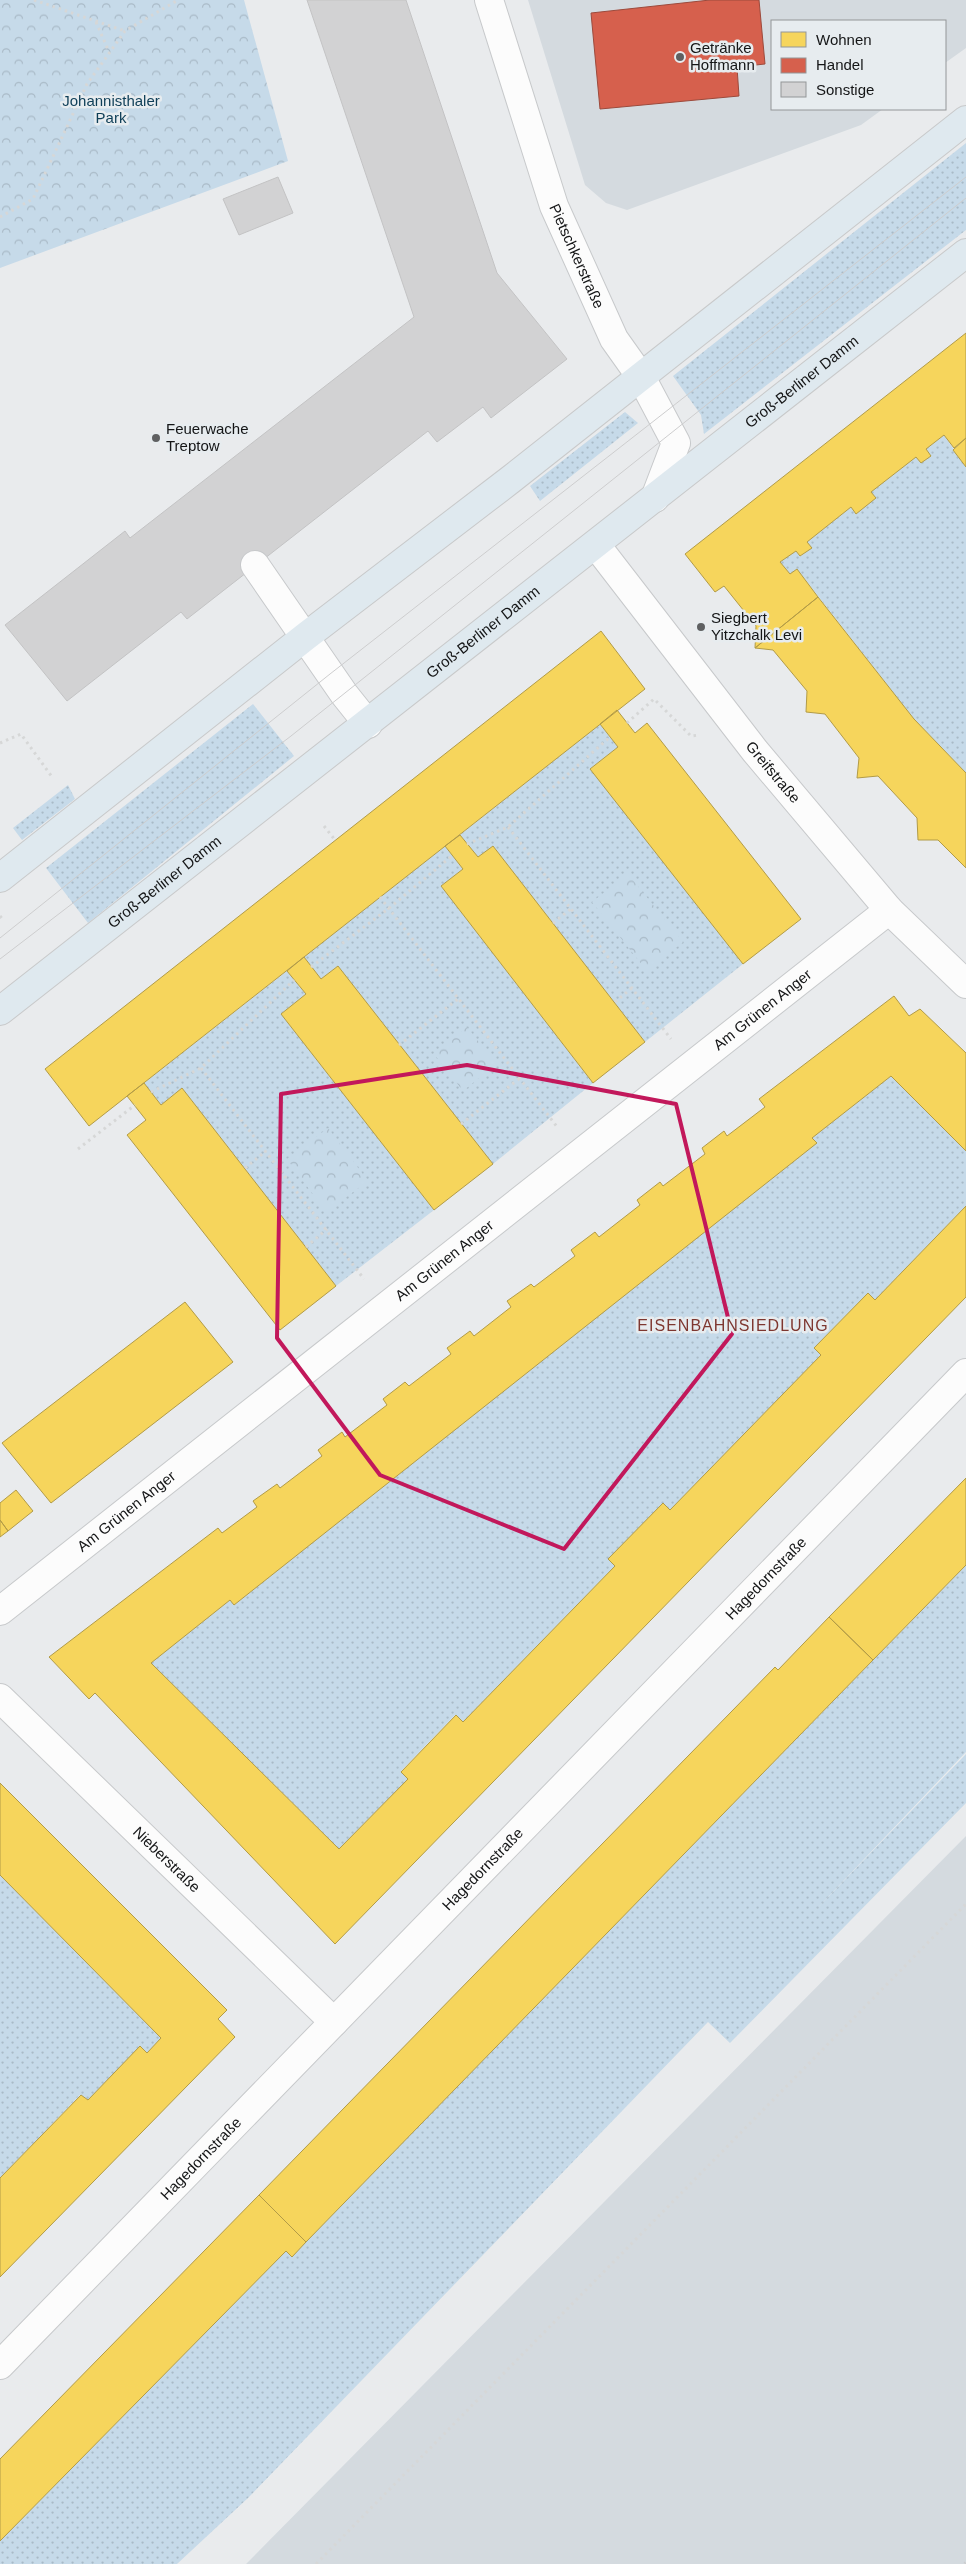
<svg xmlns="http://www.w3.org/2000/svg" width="966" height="2564" viewBox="0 0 966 2564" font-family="Arial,sans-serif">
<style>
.built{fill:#d4dadf}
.grass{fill:url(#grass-dots)}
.park{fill:url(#park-crowns)}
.homes{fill:#f6d55c;stroke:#b29b47}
.shops{fill:#d6604d;stroke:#9c4a3c}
.building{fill:#d2d2d3;stroke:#c3c3c4}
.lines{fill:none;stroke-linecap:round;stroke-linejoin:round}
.minor-casing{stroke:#c7c9cb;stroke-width:30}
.major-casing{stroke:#c8c9ca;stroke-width:30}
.path{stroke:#d6d7d7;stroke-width:3;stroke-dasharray:2.5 4;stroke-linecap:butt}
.minor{stroke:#fcfcfc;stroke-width:28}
.major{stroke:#dfe9ef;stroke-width:28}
.tram{stroke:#cdcdce;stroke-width:1}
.rail{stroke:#cdcdce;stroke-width:4;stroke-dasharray:9 9;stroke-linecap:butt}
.marked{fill:none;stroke:#c2185b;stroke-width:4;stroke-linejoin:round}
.poi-dot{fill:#5f6061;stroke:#e7ecef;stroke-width:2}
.labels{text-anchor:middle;stroke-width:5;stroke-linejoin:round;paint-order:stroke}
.poi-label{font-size:15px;fill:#141516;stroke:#e7ecef;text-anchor:start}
.park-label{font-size:15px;fill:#0e3e57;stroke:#e7ecef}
.street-label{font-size:15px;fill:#141516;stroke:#e7ecef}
.neighbourhood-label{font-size:16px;letter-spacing:1px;fill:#7e3730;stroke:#e7ecef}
</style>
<defs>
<pattern id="grass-dots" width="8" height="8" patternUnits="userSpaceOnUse" patternTransform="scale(1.25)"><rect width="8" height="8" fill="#c6dae9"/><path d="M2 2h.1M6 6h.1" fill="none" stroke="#a9bac7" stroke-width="1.8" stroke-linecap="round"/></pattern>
<pattern id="park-crowns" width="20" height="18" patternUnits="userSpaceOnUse" patternTransform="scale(1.25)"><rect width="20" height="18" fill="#c6dae9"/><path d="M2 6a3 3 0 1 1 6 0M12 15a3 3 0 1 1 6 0" fill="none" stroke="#a9bac7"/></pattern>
</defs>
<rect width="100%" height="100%" fill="#e9ebed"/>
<path class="built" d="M528 0H966V48L945 63V21H772V109H883L861 125 627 210 606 203 585 185Z
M966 1836V2564H246Z"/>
<path class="grass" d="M966 143V230L704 434 701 415 673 376Z
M625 412 638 423 540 501 530 486Z
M944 435 966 467V773L914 719 797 569 790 574 780 562 796 551 801 556 811 548 807 542 851 507 856 513 876 498 871 492Z
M253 704 294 756 88 923 46 868Z
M600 724 618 747 591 769 743 964 645 1042 493 846 478 857 460 835Z
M68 785 75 799 22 840 13 828Z
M445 846 463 869 441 886 593 1083 493 1164 338 966 321 979 304 957Z
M287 971 306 994 281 1014 434 1210 336 1286 182 1088 161 1105 144 1083Z
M891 1076 966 1151V1206L875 1300 868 1293 814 1348 821 1355 670 1510 662 1504 609 1559 615 1566 463 1722 455 1715 401 1771 408 1779 339 1849 151 1663 230 1600 234 1605 816 1142 812 1138Z
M966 1565V1752L809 1917 966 1754V1803L730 2043 708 2022 248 2498 177 2564H0V2541L286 2251 292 2256Z
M0 1875 161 2038 147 2053 140 2047 88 2100 80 2095 0 2178Z"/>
<path class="park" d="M0 0H244L288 161 0 268Z
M628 874 683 942 647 971 592 902Z
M467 1027 496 1064 463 1091 434 1054Z
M328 1128 368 1181 326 1212 287 1159Z"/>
<path class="homes" d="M966 333V438L954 448 944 435 926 449 931 456 921 463 916 457 871 492 876 498 856 514 851 507 807 542 812 548 800 556 796 551 780 562 790 574 797 569 818 597 755 648 756 626 724 586 715 592 685 554Z
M966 438V467L953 450Z
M818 597 914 719 966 773V868L938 840H918L917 818 878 776 857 778 859 758 825 714 806 712 807 691 773 650 755 648Z
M601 631 645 689 89 1126 45 1069Z
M617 710 635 733 647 723 801 919 743 964 590 769 618 747 600 724Z
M460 835 478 857 493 846 645 1042 593 1083 441 886 463 869 445 846Z
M304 957 321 979 338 966 493 1164 434 1210 281 1014 306 994 287 971Z
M894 996 909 1016 920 1009 966 1053V1151L891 1076 812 1138 817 1143 234 1605 230 1600 151 1663 339 1849 408 1779 401 1772 456 1715 463 1722 615 1566 608 1559 663 1503 670 1510 821 1355 814 1348 868 1293 875 1300 966 1206V1297L335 1944 95 1693 89 1699 49 1657 218 1528 222 1533 257 1507 253 1501 277 1484 280 1488 322 1456 318 1450 342 1432 345 1437 387 1405 383 1399 405 1382 409 1386 451 1354 447 1348 470 1331 474 1336 511 1307 507 1301 531 1284 534 1287 575 1256 571 1250 595 1232 599 1237 640 1205 637 1200 660 1182 663 1186 705 1154 702 1148 724 1131 727 1136 765 1107 759 1099Z
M144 1083 161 1105 182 1088 336 1286 280 1330 127 1135 146 1120 127 1096Z
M185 1302 233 1362 51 1503 2 1443Z
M966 1478V1565L873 1660 829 1617Z
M16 1490 33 1511 8 1531 0 1520V1503Z
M0 1520 8 1531 0 1537Z
M829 1617 873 1660 306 2242 259 2195 775 1667 778 1670Z
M0 1783 227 2010 218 2019 235 2037 0 2277V2178L81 2095 88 2100 140 2046 147 2053 161 2038 0 1875Z
M259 2195 306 2242 292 2257 286 2251 0 2541V2459Z"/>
<path class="shops" d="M710 0H759L765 64 737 67 739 96 600 109 591 13Z"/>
<path class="building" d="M307 0H406L497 273 567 359 491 418 483 407 437 442 428 431 187 619 181 612 67 701 5 625 125 531 130 538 414 317Z
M278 177 293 213 239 235 223 199Z"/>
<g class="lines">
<g class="minor-casing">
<g id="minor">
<path id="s1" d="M489 0 554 206 614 339 641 377 676 443 655 498"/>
<path id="s2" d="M596 545 755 751 889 910 966 984"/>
<path d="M255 565 344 694 368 724"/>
<path id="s3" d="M0 1611 889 910"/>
<path id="s4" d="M0 1698 334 2022"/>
<path id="s5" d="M0 2365 966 1373"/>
</g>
</g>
<g class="major-casing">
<g id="major">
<path d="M0 878 305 637 510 480 966 120"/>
<path id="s6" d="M0 1011 966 253"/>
</g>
</g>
<path class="path" d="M34 0 125 31
M96 22 109 52
M0 217 33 199 87 84 125 31 178 0
M627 723 654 699 691 736 699 735
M0 743 21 734 52 777
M324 826 335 840
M508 827 671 1039
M467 844 508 827 610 737
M380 897 558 1128
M0 916 4 921
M553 923 572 908
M311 967 388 909 453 855
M615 1002 633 987
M399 1045 458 999
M201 1068 364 1279
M151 1092 201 1068 294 980
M461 1124 520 1078
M78 1149 135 1105
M245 1168 266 1151
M306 1247 327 1229
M316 2564 966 1904"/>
<use href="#minor" class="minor"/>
<use href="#major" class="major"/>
<path class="tram" d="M0 938 330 674 966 177
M0 959 291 736 966 198"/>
<path class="rail" d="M965 2564 966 2563"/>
</g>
<path class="marked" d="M467 1065 676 1104 732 1334 564 1549 380 1475 277 1338 281 1094Z"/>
<g class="poi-dot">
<circle cx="680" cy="57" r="5"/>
<circle cx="156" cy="438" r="5"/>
<circle cx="701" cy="627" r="5"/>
</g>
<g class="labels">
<g class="poi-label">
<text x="690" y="53">Getränke<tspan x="690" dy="17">Hoffmann</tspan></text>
<text x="166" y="434">Feuerwache<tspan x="166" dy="17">Treptow</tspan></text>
<text x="711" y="623">Siegbert<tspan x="711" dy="17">Yitzchalk Levi</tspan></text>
</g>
<g class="park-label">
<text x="111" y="106">Johannisthaler<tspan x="111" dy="17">Park</tspan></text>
</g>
<g class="street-label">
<text dy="5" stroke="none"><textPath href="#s1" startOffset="271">Pietschkerstraße</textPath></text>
<text dy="5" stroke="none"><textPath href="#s6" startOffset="1019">Groß-Berliner Damm</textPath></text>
<text dy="5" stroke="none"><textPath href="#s6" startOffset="614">Groß-Berliner Damm</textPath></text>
<text dy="5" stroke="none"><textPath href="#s2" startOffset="288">Greifstraße</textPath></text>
<text dy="5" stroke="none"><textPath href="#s6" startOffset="209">Groß-Berliner Damm</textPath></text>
<text dy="5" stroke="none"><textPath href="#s3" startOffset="971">Am Grünen Anger</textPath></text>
<text dy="5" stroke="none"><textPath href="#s3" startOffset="566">Am Grünen Anger</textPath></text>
<text dy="5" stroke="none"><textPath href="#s3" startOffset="161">Am Grünen Anger</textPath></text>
<text dy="5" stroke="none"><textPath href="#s5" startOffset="1098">Hagedornstraße</textPath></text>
<text dy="5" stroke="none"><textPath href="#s4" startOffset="232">Nieberstraße</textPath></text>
<text dy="5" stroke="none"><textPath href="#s5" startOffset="692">Hagedornstraße</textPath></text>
<text dy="5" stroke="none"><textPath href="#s5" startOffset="288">Hagedornstraße</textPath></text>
</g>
<g class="neighbourhood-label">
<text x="733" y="1331">EISENBAHNSIEDLUNG</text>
</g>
</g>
<rect x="771" y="20" width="175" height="90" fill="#e7ecef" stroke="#939698"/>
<rect x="781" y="32" width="25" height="15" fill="#f6d55c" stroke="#939698"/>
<text x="816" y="45" font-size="15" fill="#141516">Wohnen</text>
<rect x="781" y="58" width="25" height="15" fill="#d6604d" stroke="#939698"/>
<text x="816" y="70" font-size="15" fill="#141516">Handel</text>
<rect x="781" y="82" width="25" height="15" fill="#d2d2d3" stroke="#939698"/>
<text x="816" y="95" font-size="15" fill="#141516">Sonstige</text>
</svg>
